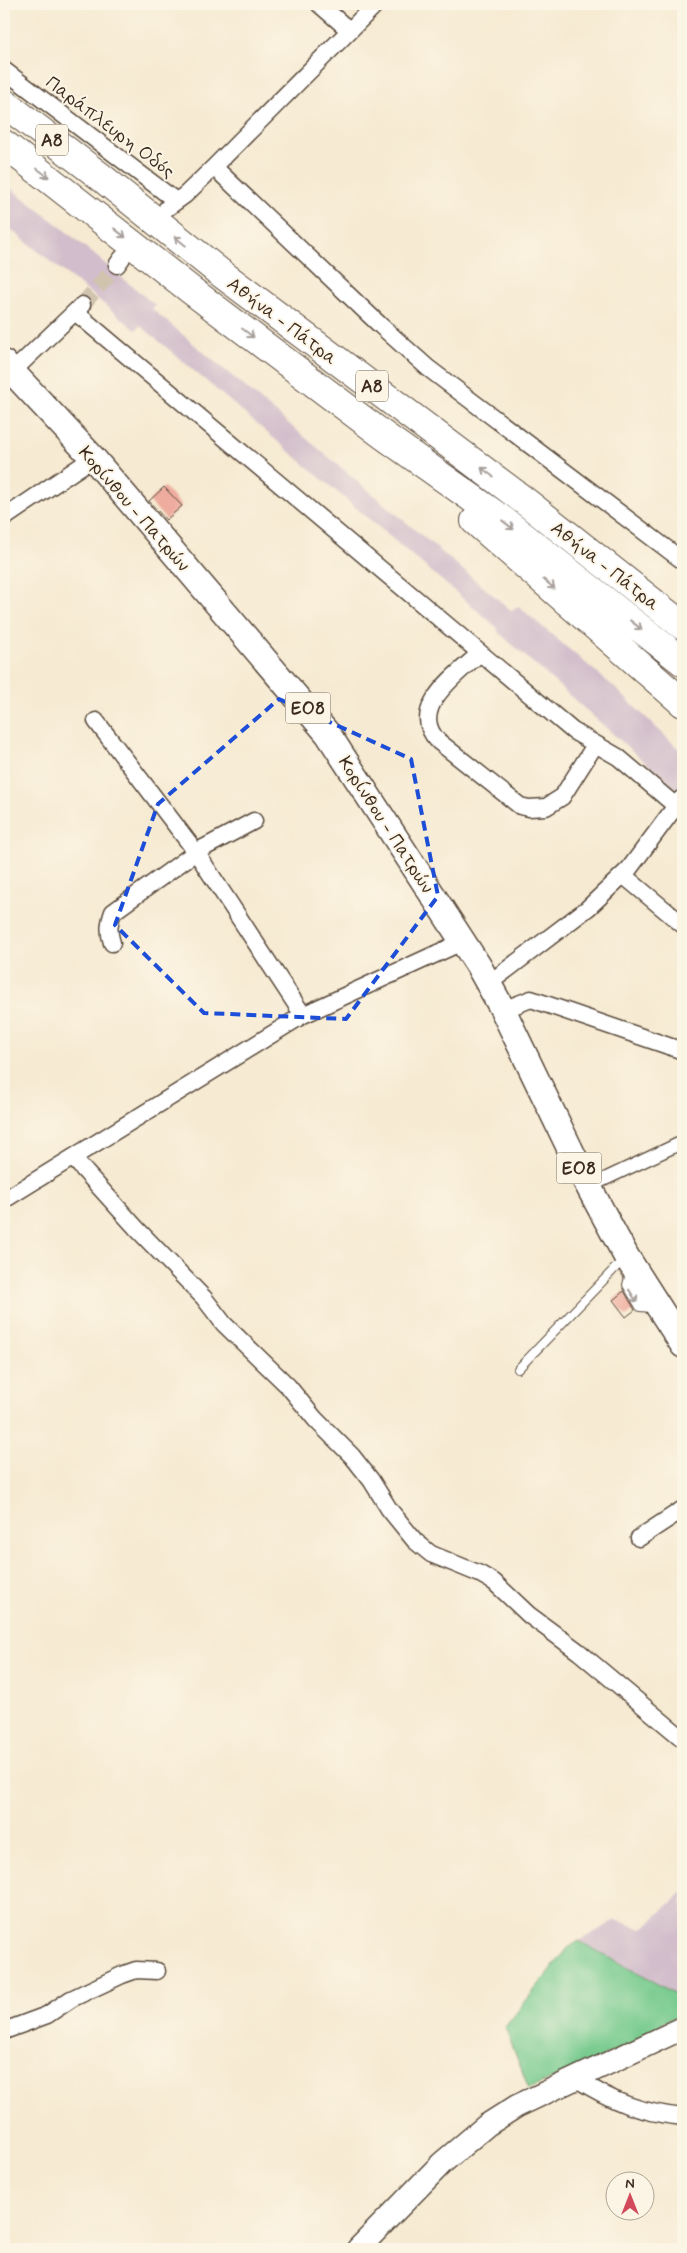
<svg xmlns="http://www.w3.org/2000/svg" width="687" height="2253" viewBox="0 0 687 2253" font-family="Mynerve,sans-serif">
<style>
.industrial{fill:#d1bdcb}
.green{fill:#76ca8e;stroke:#587a56}
.building{fill:#eeac9e}
.lines{fill:none;stroke-linecap:round;stroke-linejoin:round}
.minor-tunnel{stroke:#d1c4ae;stroke-width:16;stroke-dasharray:16 8;stroke-linecap:butt}
.service-casing{stroke:#574739;stroke-width:10}
.pedestrian-casing{stroke:#574739;stroke-width:15}
.minor-casing{stroke:#574739;stroke-width:19}
.secondary-casing{stroke:#574739;stroke-width:25}
.primary-casing{stroke:#574739;stroke-width:28}
.motorway-casing{stroke:#574739;stroke-width:30}
.service{stroke:#fff;stroke-width:8}
.pedestrian{stroke:#fff;stroke-width:12}
.minor{stroke:#fff;stroke-width:16}
.secondary{stroke:#fff;stroke-width:22}
.primary{stroke:#fff;stroke-width:25}
.motorway{stroke:#fff;stroke-width:28}
.oneway{stroke:#a79f9a}
.marked{fill:none;stroke:#1d4ed8;stroke-width:4;stroke-dasharray:10 6;stroke-linejoin:round}
.labels{text-anchor:middle;stroke-width:4;stroke-linejoin:round;paint-order:stroke}
.shield{fill:#fcf5e5;stroke:#75675a;stroke-width:1}
.shield-label{font-size:18px;font-weight:bold;fill:#3b2a1e}
.street-label{font-size:19px;fill:#3b2a1e;stroke:#fcf5e5}
</style>
<rect width="100%" height="100%" fill="#fcf5e5"/>
<filter id="ink" filterUnits="userSpaceOnUse"><feTurbulence type="fractalNoise" baseFrequency=".02" numOctaves="2"/><feDisplacementMap in="SourceGraphic" scale="10" xChannelSelector="R" yChannelSelector="G"/><feConvolveMatrix kernelMatrix="1 2 1 2 8 2 1 2 1" color-interpolation-filters="sRGB"/></filter>
<filter id="wash" filterUnits="userSpaceOnUse"><feTurbulence type="fractalNoise" baseFrequency=".0096" numOctaves="4" result="noise"/><feDisplacementMap in="SourceGraphic" scale="20" xChannelSelector="R" yChannelSelector="G"/><feGaussianBlur stdDeviation="1.12" result="paint"/><feColorMatrix in="noise" values="0 0 0 0 0 0 0 0 0 0 0 0 0 0 0 0 0 1.4 0 .05"/><feComposite in="paint" operator="in"/></filter>
<g filter="url(#wash)">
<rect width="100%" height="100%" fill="#f6ead2"/>
<path class="industrial" d="M4 183 62 228 155 305 152 309 512 611 518 606 615 688 683 753V796L497 631 499 629 140 325 136 330 4 224Z
M683 1892V1998L579 1941 616 1920 642 1929Z"/>
<path class="green" d="M579 1941 683 1998V2015L663 2022 647 2037 529 2089 505 2027 568 1948Z"/>
<g id="blocks">
<path class="building" d="M164 487 182 506 166 520 149 501Z
M624 1291 635 1310 626 1317 613 1300Z"/>
</g>
</g>
<g filter="url(#ink)">
<use href="#blocks" fill-opacity="0" stroke="#574739" stroke-width="1"/>
<g class="lines">
<path class="minor-tunnel" d="M82 305 117 265"/>
<g class="service-casing">
<path id="service" d="M630 1273 627 1285 640 1307 652 1308
M518 1369 623 1260"/>
</g>
<g class="pedestrian-casing">
<path id="pedestrian" d="M588 1187 683 1142"/>
</g>
<g class="minor-casing">
<path id="minor" d="M319 4 349 30
M4 70 176 201
M214 167 381 326 428 368 683 561
M167 208 185 195 214 167 376 4
M117 265 122 258
M75 312 573 731 618 757 683 812
M12 372 82 305
M4 518 93 458
M480 653C457 675 407 708 438 741L520 806 529 808 546 807 562 797 595 745
M96 721 196 852 303 1015
M623 875 683 925
M112 943C108 931 109 923 113 912L196 852 254 821
M488 984 588 908 629 869 681 799
M503 1010 531 999 683 1051
M73 1158 138 1230 204 1298 224 1324 288 1386 315 1419 352 1456 371 1480 389 1509 415 1541 431 1554 480 1574 494 1582 529 1615 579 1652 683 1739
M4 1200 303 1015 464 941
M639 1538 683 1509
M4 2031 47 2015 71 1999 122 1975 136 1970 157 1971
M575 2078C613 2102 638 2112 683 2117"/>
</g>
<g class="secondary-casing">
<path id="secondary" d="M358 2249 442 2163 487 2125 517 2106 683 2028"/>
</g>
<g class="primary-casing">
<path id="primary" d="M4 363 93 458 328 734 478 965 503 1010 584 1178 626 1256 683 1345"/>
</g>
<g class="motorway-casing">
<path id="motorway" d="M4 103 101 177 218 271 526 502 683 626
M4 144 192 291 383 435 504 521 683 662
M475 521 683 703"/>
</g>
<use href="#service" class="service"/>
<use href="#pedestrian" class="pedestrian"/>
<use href="#minor" class="minor"/>
<use href="#secondary" class="secondary"/>
<use href="#primary" class="primary"/>
<use href="#motorway" class="motorway"/>
</g>
<defs><path id="oneway-shaft" d="M-6 0H5M1.5-3L5.5 0L1.5 3" fill="none" stroke-width="1.6" stroke-linecap="round" stroke-linejoin="round" transform="scale(1.25)"/></defs>
<g class="oneway">
<use href="#oneway-shaft" transform="translate(43 173) rotate(37)"/>
<use href="#oneway-shaft" transform="translate(120 233) rotate(38)"/>
<use href="#oneway-shaft" transform="translate(180 241) rotate(-141)"/>
<use href="#oneway-shaft" transform="translate(248 333) rotate(37)"/>
<use href="#oneway-shaft" transform="translate(487 472) rotate(-143)"/>
<use href="#oneway-shaft" transform="translate(508 525) rotate(38)"/>
<use href="#oneway-shaft" transform="translate(549 584) rotate(40)"/>
<use href="#oneway-shaft" transform="translate(636 625) rotate(38)"/>
<use href="#oneway-shaft" transform="translate(633 1296) rotate(58)"/>
</g>
</g>
<path class="marked" d="M279 699 411 759 438 896 346 1019 204 1013 115 925 158 804Z"/>
<g class="labels">
<g class="shield">
<rect x="36" y="124.5" width="32" height="31" rx="4"/>
<rect x="356" y="370.5" width="32" height="31" rx="4"/>
<rect x="285.5" y="692.5" width="45" height="31" rx="4"/>
<rect x="556.5" y="1152.5" width="45" height="31" rx="4"/>
</g>
<g class="shield-label">
<text x="52" y="146">Α8</text>
<text x="372" y="392">Α8</text>
<text x="308" y="714">ΕΟ8</text>
<text x="579" y="1174">ΕΟ8</text>
</g>
<g class="street-label">
<text transform="translate(111 126) rotate(37)" y="7">Παράπλευρη Οδός</text>
<text transform="translate(283 320) rotate(37)" y="7">Αθήνα - Πάτρα</text>
<text transform="translate(135 508) rotate(49)" y="7">Κορίνθου - Πατρών</text>
<text transform="translate(606 565) rotate(38)" y="7">Αθήνα - Πάτρα</text>
<text transform="translate(387 824) rotate(57)" y="7">Κορίνθου - Πατρών</text>
</g>
</g>
<rect width="687" height="2253" fill="none" stroke="#fcf5e5" stroke-width="20"/>
<g transform="translate(630 2196)"><circle r="24" fill="#fcf5e5" stroke="#afa495"/>
<path d="M0-4L9 19L0 12L-9 19Z" fill="#d1495b"/>
<text y="-8" font-size="14" font-weight="bold" text-anchor="middle" fill="#3b2a1e">N</text>
</g>
</svg>
